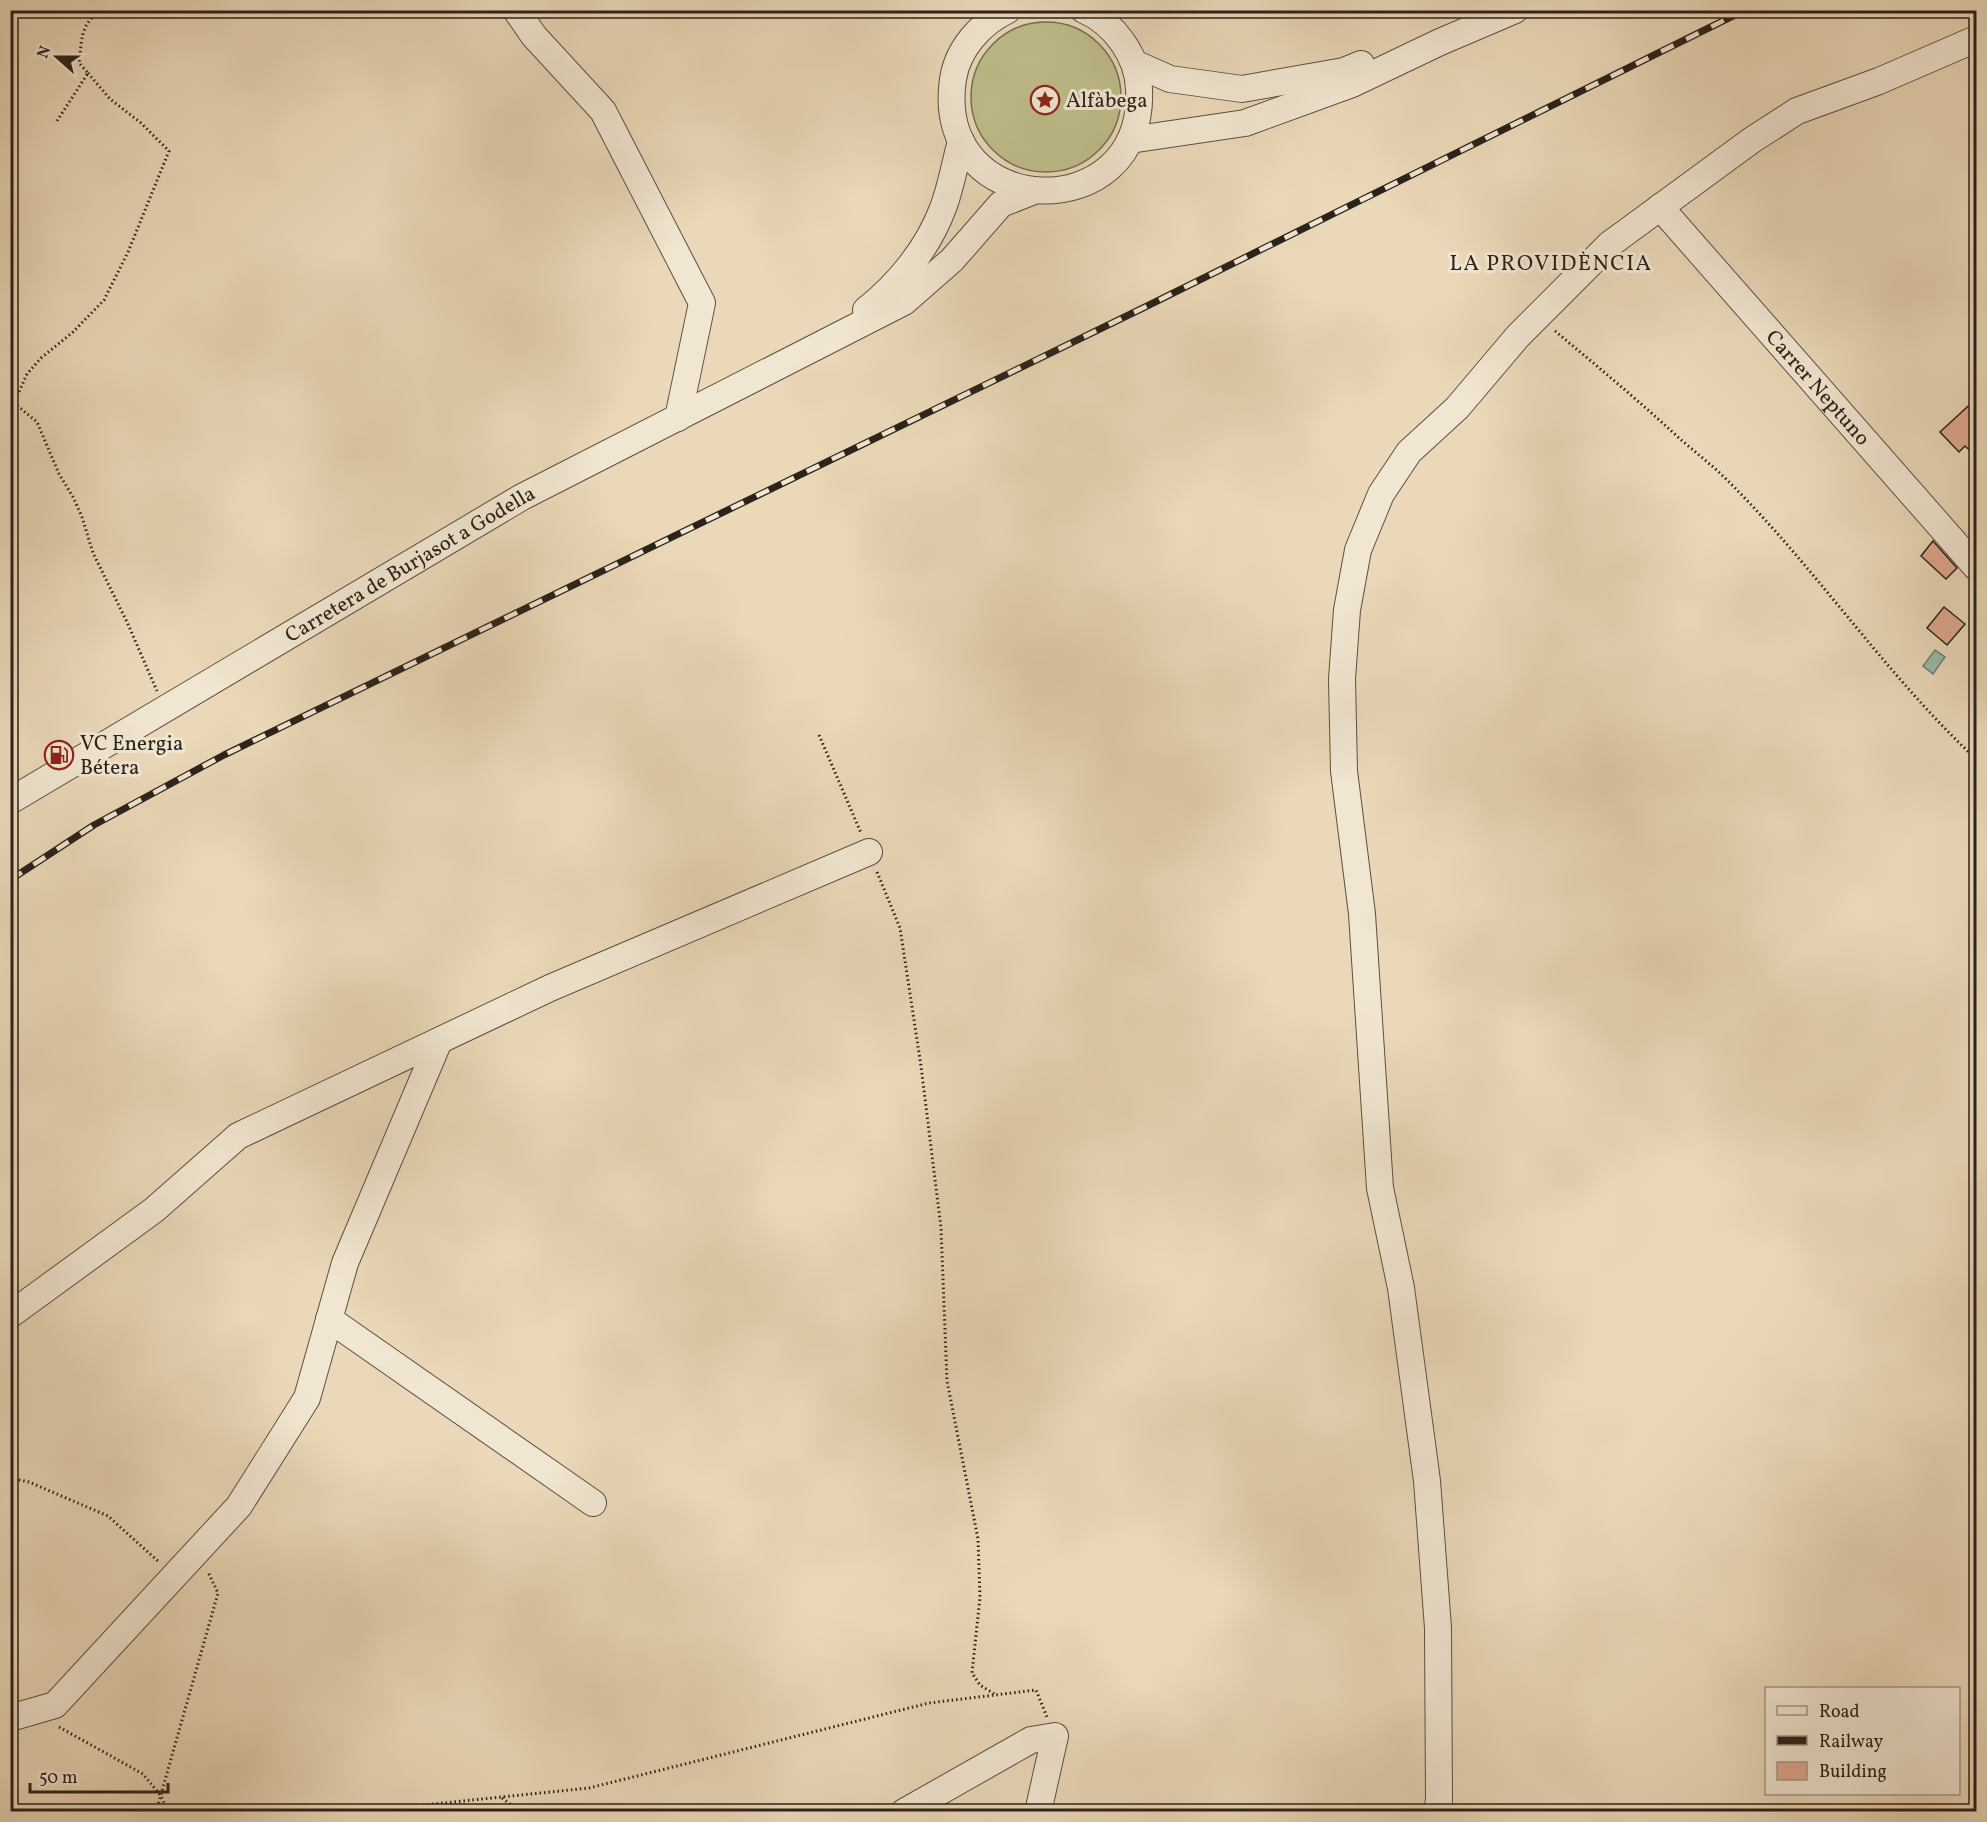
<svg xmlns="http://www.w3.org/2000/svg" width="1987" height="1822" viewBox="0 0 1987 1822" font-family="Vollkorn,serif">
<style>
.green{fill:#bebc8a;stroke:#746f52;stroke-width:1.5}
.water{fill:#98bbaa;stroke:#6c7e70;stroke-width:1.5}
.building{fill:#e0a88f;stroke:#2b221a;stroke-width:1.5}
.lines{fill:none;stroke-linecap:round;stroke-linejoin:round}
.minor-casing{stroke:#5b5042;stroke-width:28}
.path{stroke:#2b221a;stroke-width:3;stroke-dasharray:1.5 3;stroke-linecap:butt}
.minor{stroke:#f1e6d1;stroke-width:26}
.rail-casing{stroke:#2b221a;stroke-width:7}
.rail{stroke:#f1e6d1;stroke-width:4.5;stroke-dasharray:14;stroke-linecap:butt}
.labels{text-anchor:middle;stroke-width:6;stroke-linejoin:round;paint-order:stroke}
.poi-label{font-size:21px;fill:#2b221a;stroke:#f1e6d1;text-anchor:start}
.street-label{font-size:21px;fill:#2b221a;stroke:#f1e6d1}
.neighbourhood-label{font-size:22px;letter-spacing:1.5px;fill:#2b221a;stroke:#f1e6d1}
</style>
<rect width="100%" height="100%" fill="#ead8b8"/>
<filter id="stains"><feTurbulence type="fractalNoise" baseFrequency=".00333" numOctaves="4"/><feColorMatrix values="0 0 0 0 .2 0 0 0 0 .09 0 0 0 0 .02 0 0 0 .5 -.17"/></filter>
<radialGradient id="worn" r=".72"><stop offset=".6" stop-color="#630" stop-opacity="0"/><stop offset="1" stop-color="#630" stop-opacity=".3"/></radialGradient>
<path class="green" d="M971 97a75 75 0 1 1 150 0a75 75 0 1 1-150 0Z"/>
<path class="water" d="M1935 650 1945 657 1933 674 1923 666Z"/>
<path class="building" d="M1977 398V457L1965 446 1959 452 1940 432Z
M1933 541 1957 568 1946 579 1921 556Z
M1944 607 1965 624 1947 645 1927 628Z"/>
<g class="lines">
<g class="minor-casing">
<g id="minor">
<path d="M516 10 534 36 603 111 702 303 678 418"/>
<path d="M1008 10C981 23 958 48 953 79 932 222 1146 230 1139 89 1138 56 1114 23 1084 10"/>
<path d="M1134 63 1170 79 1242 89 1344 71 1361 64"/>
<path d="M1130 140 1245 123 1352 84 1440 42 1515 10"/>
<path id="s1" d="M1660 207 1976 567"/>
<path d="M866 310C899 284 928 248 943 208 951 187 955 163 961 141"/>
<path id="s2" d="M10 801 522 497 904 302 952 260 1001 204 1034 191"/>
<path d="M10 1315 154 1210 238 1136 550 988 869 852"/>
<path d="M329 1319 593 1503"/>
<path d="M10 1718 55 1705 239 1506 307 1398 345 1263 439 1041"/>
<path d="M904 1812 1031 1740 1055 1736 1038 1812"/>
<path d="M1437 1812 1439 1800 1438 1628 1427 1481 1401 1288 1380 1188 1362 914 1344 771 1342 679 1347 610 1358 550 1381 494 1409 452 1457 408 1518 336 1610 244 1752 140 1797 111 1879 81 1976 39"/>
</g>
</g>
<path class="path" d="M88 73 110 99 141 123 169 151 128 252 104 300 73 332 41 358 27 374 14 403 37 422 59 474 73 497 82 517 93 553 127 622 157 691
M57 121 88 73 79 63C82 40 80 22 103 10
M1555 331C1597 366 1639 401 1679 438 1695 452 1712 465 1727 480 1816 568 1885 674 1976 759
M819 735 861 833
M877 872 900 928 921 1066 941 1228 947 1381 978 1539 980 1597 972 1673 980 1685 996 1695
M10 1478 29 1482 108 1516 160 1563
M59 1727 143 1774 161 1796 168 1812
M502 1798 521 1812
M156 1812 218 1593 208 1572
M356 1812 589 1788 929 1703 1036 1690 1047 1717"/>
<use href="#minor" class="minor"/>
<g class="rail-casing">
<path id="rail" d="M10 880 94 825 224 755 1143 308 1745 10"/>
</g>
<use href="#rail" class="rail"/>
</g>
<defs>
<g id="sight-ring" transform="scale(1.5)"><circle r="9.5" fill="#f1e6d1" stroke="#8f2418" stroke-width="1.5"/><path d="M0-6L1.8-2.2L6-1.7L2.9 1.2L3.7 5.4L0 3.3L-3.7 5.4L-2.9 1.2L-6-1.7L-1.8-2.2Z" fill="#8f2418"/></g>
<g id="fuel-ring" transform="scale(1.5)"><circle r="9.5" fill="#f1e6d1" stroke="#8f2418" stroke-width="1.5"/><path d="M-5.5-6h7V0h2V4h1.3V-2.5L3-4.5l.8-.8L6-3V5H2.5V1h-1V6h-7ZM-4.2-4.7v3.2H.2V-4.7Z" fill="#8f2418"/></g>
</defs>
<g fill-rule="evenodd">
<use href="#sight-ring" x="1045" y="100"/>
<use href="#fuel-ring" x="59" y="755"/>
</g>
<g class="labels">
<g class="poi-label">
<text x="1066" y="107">Alfàbega</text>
<text x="80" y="750">VC Energia<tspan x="80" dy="24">Bétera</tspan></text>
</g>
<g class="street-label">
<text dy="7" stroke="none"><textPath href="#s1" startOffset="240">Carrer Neptuno</textPath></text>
<text dy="7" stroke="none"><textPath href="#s2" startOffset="465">Carretera de Burjasot a Godella</textPath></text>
</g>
<g class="neighbourhood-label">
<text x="1551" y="270">LA PROVIDÈNCIA</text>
</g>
</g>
<rect width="1987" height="1822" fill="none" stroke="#ead8b8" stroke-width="36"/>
<rect x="12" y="12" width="1963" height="1798" fill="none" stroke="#2b221a" stroke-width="3"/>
<rect x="18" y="18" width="1951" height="1786" fill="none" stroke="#2b221a" stroke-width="1.5"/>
<rect x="1765" y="1687" width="195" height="108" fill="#f1e6d1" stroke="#a29888" stroke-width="1.5"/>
<rect x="1777" y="1706" width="30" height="9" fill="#f1e6d1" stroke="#a29888" stroke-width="1.5"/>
<text x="1819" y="1717" font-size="18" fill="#2b221a">Road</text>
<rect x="1777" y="1736" width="30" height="9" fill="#2b221a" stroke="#a29888" stroke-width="1.5"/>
<text x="1819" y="1747" font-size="18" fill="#2b221a">Railway</text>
<rect x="1777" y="1762" width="30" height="18" fill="#e0a88f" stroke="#a29888" stroke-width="1.5"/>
<text x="1819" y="1777" font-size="18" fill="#2b221a">Building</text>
<g transform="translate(57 57) rotate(291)" stroke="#f1e6d1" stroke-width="4.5" paint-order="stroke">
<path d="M0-4.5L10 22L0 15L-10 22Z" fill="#2b221a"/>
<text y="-9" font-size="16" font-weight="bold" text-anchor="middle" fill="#2b221a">N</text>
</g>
<path d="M30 1783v9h138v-9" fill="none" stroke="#2b221a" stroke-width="3"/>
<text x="39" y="1783" font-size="18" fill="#2b221a" stroke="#f1e6d1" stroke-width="4.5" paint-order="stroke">50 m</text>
<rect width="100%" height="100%" filter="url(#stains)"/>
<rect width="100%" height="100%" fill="url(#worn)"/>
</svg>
